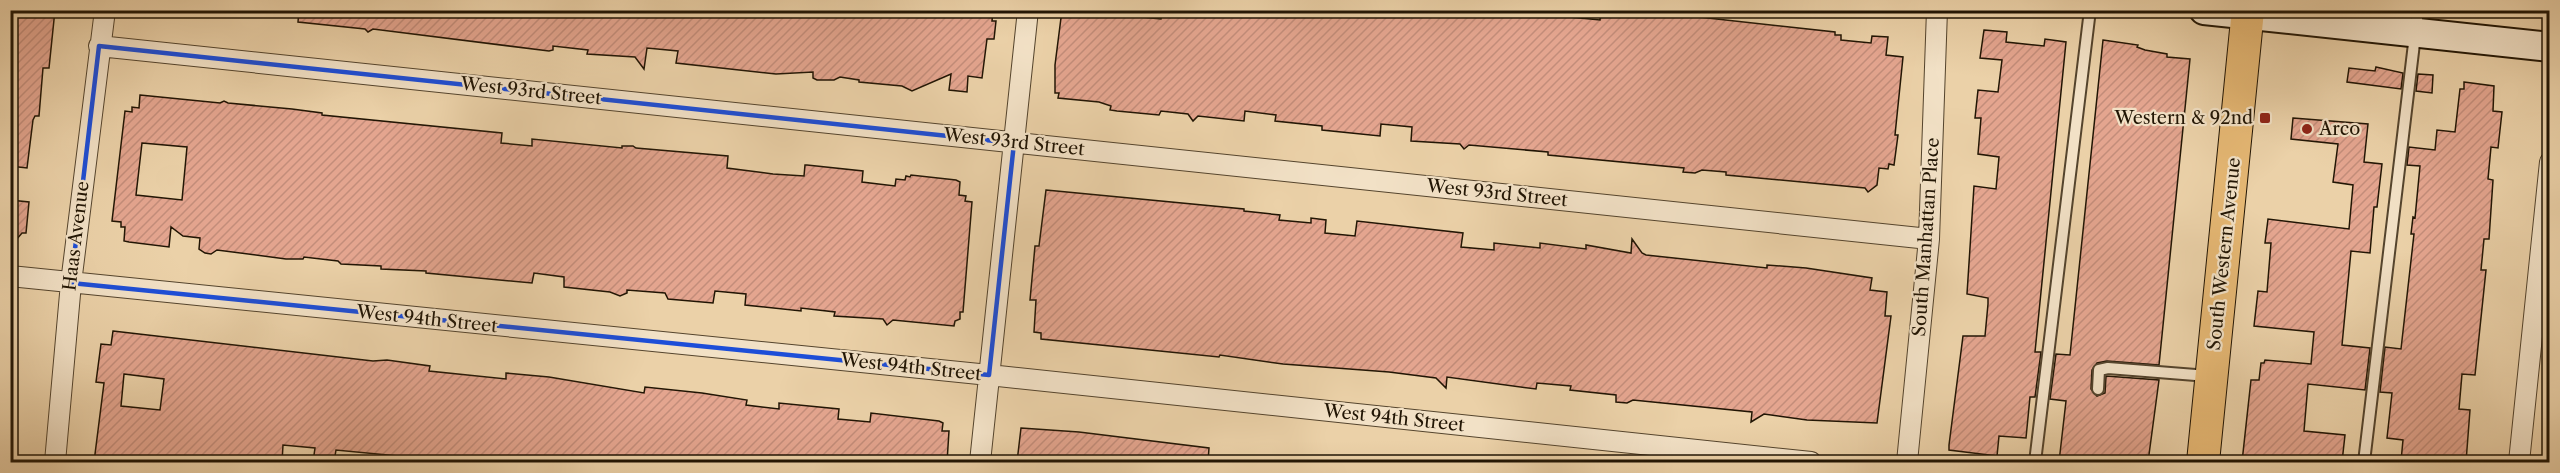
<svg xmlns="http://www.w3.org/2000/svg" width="2560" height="473" viewBox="0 0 2560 473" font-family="'Libre Caslon Text',serif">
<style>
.building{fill:url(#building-hatch);stroke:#211504;stroke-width:1.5;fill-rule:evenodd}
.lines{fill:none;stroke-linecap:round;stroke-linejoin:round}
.lane-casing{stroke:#54442d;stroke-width:14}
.street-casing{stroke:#54442d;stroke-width:22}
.secondary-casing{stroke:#211504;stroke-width:32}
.primary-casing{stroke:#211504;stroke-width:34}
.lane{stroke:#f2e1c6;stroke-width:10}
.street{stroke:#f2e1c6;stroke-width:20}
.secondary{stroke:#f2e1c6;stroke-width:28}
.primary{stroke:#e6b874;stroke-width:32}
.marked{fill:none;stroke:#1d4ed8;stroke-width:4.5;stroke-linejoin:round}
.poi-dot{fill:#8f2418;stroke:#f2e1c6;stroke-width:2}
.labels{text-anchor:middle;stroke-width:4.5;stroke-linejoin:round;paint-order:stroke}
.street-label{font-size:18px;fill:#211504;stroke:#f2e1c6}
.poi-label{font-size:18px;fill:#211504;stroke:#f2e1c6;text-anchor:end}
</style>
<defs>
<pattern id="building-hatch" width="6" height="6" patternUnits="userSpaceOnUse" patternTransform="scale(1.5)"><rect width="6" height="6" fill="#e4a58f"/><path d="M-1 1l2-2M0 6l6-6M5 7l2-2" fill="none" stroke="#c38d7a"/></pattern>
</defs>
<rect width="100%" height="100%" fill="#ebd1a8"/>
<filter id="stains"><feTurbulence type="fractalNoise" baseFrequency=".00333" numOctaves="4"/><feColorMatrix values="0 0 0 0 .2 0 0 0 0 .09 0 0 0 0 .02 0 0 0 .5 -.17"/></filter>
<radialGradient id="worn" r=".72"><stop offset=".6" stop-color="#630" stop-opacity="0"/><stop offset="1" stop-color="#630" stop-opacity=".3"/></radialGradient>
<path class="building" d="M16 10H55L49 68H43L39 116H35L33 120 27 168 10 166V14L16 15Z
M299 10 591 12 592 10H993L992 21H996L994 39H987L982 78 968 76 967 92 949 90 951 74 912 91 902 86 859 82V80L840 77 834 80H817L813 78V72L776 74 676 63 678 51 647 48 644 69 635 57 587 54 588 50 553 46V50L549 51 373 29 368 32 365 29 298 22Z
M1062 10H1119V15L1161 19 1162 10H1570V17L1600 20 1601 10H1635L1835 32V35H1841V40L1871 43 1872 36 1888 37 1886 55 1903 57 1895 135H1898L1894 165 1889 164 1888 169 1879 168 1877 185 1868 192 1865 188 1726 175V172L1702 170 1695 173 1683 172 1684 168 1548 155V152L1469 145 1464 149 1460 144 1411 141 1412 127 1381 124 1380 136 1322 130V126L1275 121 1276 115 1245 111 1244 121 1198 116 1193 121 1188 114 1161 111 1159 115 1117 111 1110 110 1111 106 1099 102 1058 98 1059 93H1055V65Z
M1984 30 2007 32 2006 42 2044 46 2045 39 2066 42 2035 352H2041L2035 397H2030L2026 438 1999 436 1997 456 1949 450V445L1963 336H1985L1988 304V298L1967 294 1974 186 1996 189 1999 157 1978 154 1981 118H1975L1978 90 1998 92 2002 60 1980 58Z
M2103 40 2138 45 2137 47 2145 50 2167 54V57L2190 59 2159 365 2107 361 2097 363 2092 370 2091 389 2097 396 2105 393 2106 376 2159 380 2148 462H2059L2066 401 2050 399 2056 354 2070 355Z
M2376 67 2403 73 2401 89 2347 82 2349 68 2375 71Z
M2418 74 2433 75 2432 93 2416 91Z
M2464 82 2494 86 2493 111 2502 112 2498 148 2491 147 2488 179 2493 180 2489 239H2484L2481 270H2486L2475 375 2462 374 2459 409 2470 410 2466 462 2401 461 2403 440 2387 438 2392 393 2380 392 2385 347 2401 349 2414 234H2411L2413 217 2415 218 2420 166 2407 165 2409 147 2435 150 2437 130 2455 132 2460 89H2464Z
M140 95 220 103 224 101 228 103 292 109 322 113V115L502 133 501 143 532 146V139L622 148V146H633L636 148 728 156 727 168 773 174 804 176 805 165H807L863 171 862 182 895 186 896 179 905 180 906 176 910 177 911 175 956 180 960 182 959 195 966 196 965 201 972 202 963 312H960V319L955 321 954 326 893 320 887 325 883 319 834 316 835 312 801 308V311L745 305 746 294 715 291 713 303 668 299 665 293 627 290V293L620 296 610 292 564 287V277L534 273 532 283 426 273V271L381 269V266L341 264 338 261 304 257 303 259H286L217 250 211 254 205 253 199 249 200 238 183 236 171 227 169 247 129 242 124 241 125 227H121V222L112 221 125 111 132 112V107L139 108ZM142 143 187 147 182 200 136 195Z
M2293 118 2368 124 2364 162 2382 164 2377 207H2374L2370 253 2351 251 2342 345 2370 348 2365 390 2308 384 2304 431 2345 435 2342 462H2242L2251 380H2259L2261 363H2264L2265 360 2311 364 2314 332 2254 326 2258 291 2267 292 2271 243H2265L2268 219 2349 229 2353 185 2333 182 2338 144 2291 139Z
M1046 190 1244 209V211L1280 215 1279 220 1311 223V218L1326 220 1325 233 1355 236 1357 221 1463 233 1461 247 1494 250V243L1540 248V243L1586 249V245L1631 253 1632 239 1642 253 1646 255 1767 268V265L1806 268 1872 278 1870 290 1887 292 1885 316H1891L1877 423 1807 420 1764 414 1751 422 1752 412 1633 400 1627 403 1616 402V395L1570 390 1571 386 1537 383 1536 389 1447 377 1446 388 1436 378 1389 372 1283 364 1220 355 1219 357 1041 339V333L1034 332 1036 300H1030L1035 246H1039Z
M10 200 29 202 26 233H22L10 247Z
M113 331 373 361 387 360 430 366 429 371 506 379V373L549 377 644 393 645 387 702 393 747 400 746 405 779 409V403L839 409 838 419 870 422 871 413 939 421 943 423 942 431H949L947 462H429V459L336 450 334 462H313L315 448 283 445 282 462H94L104 383 96 382 101 344 111 345ZM124 374 164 379 160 410 121 406Z
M1021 428 1079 432 1209 448 1208 462H1017Z"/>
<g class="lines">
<g class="lane-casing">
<path id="lane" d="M2098 389 2099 370 2108 368 2208 376
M2035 462 2090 10
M2364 462 2418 10"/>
</g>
<g class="street-casing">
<path id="street" d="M99 46 1929 239
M10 276 989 375 1811 462
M55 462 71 283 105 10
M980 462 1028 10
M1907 462 1929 239 1937 10
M2519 462 2550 162"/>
</g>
<g class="secondary-casing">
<path id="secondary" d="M2204 10 2550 47"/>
</g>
<g class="primary-casing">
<path id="primary" d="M2203 462 2248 10"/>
</g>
<use href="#lane" class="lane"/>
<use href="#street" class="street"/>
<use href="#secondary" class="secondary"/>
<use href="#primary" class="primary"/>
</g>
<path class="marked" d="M99 46 1014 143 989 375 71 283Z"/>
<g class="poi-dot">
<rect x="2259" y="112" width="12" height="12" rx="3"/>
<circle cx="2307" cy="129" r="6"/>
</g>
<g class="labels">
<g class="street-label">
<text transform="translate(531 91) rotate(6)" y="6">West 93rd Street</text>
<text transform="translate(1014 142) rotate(6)" y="6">West 93rd Street</text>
<text transform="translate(1497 193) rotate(6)" y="6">West 93rd Street</text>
<text transform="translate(76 236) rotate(-83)" y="6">Haas Avenue</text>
<text transform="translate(1926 237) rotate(-86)" y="6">South Manhattan Place</text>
<text transform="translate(2224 254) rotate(-84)" y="6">South Western Avenue</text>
<text transform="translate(427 319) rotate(6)" y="6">West 94th Street</text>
<text transform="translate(911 367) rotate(6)" y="6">West 94th Street</text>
<text transform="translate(1394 418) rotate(6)" y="6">West 94th Street</text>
</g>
<g class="poi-label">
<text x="2253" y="124">Western &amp; 92nd</text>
<text x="2319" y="135" text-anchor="start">Arco</text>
</g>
</g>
<rect width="2560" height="473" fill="none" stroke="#ebd1a8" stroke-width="36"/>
<rect x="12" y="12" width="2536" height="449" fill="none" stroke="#211504" stroke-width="3"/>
<rect x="18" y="18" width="2524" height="437" fill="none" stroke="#211504" stroke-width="1.5"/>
<rect width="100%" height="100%" filter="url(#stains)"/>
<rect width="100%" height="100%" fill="url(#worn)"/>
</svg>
